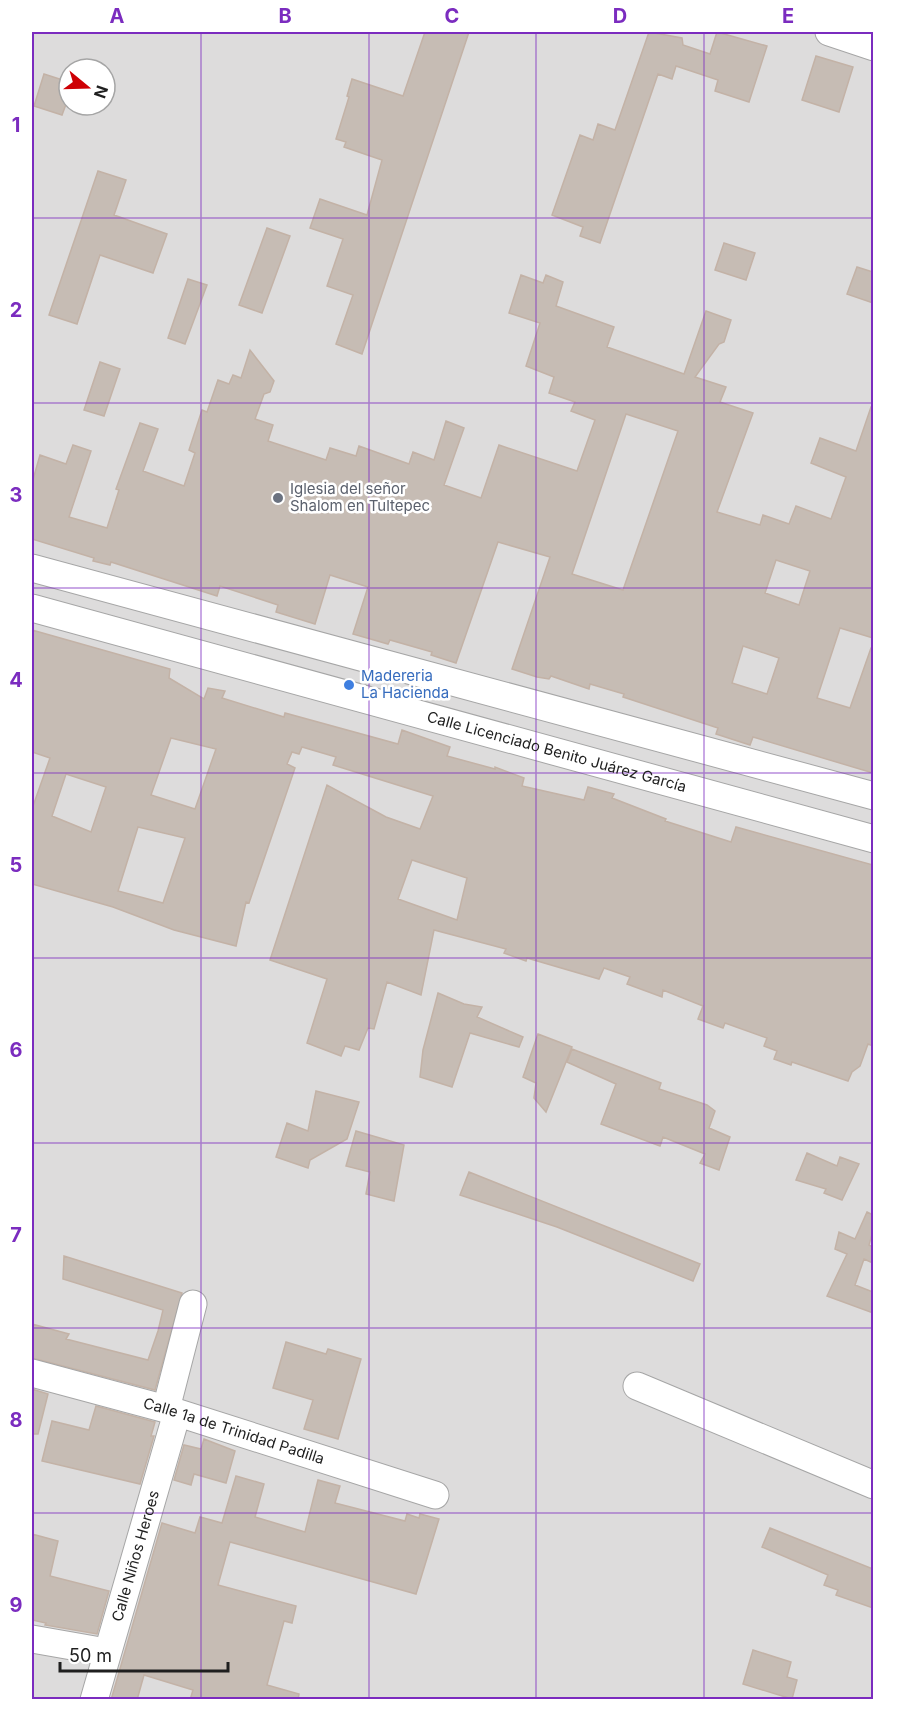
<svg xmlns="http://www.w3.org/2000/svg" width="905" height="1731" viewBox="0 0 905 1731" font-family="Inter,sans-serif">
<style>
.residential{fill:#dddcdc;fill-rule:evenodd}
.building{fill:#c6bcb4;stroke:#c3b2a6;stroke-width:1.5;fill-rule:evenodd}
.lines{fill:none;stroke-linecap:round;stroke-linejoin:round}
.minor-casing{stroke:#a6a6a6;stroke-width:29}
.minor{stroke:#fff;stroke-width:27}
.grid{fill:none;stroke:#7b2cbf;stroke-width:1.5;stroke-opacity:0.55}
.worship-dot{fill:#6b7280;stroke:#fff;stroke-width:2}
.shop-dot{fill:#3f7fe0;stroke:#fff;stroke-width:2}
.labels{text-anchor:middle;stroke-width:5;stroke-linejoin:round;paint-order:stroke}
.worship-label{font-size:15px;fill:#5b616d;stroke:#fff;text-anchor:start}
.shop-label{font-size:15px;fill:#366cbe;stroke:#fff;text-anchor:start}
.street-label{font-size:15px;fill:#1f1f1f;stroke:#fff}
.neatline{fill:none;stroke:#7b2cbf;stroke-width:2}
.grid-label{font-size:20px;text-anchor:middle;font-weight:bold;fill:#7b2cbf}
</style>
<rect width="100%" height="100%" fill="#f1ece5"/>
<path class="residential" d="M32 32H873V1699L32 1700ZM69 69H105V105H69Z"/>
<path class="building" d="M425 32H469L362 354 336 344 353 295 327 286 343 239 310 228 320 199 367 215 382 160 344 147 346 142 336 139 349 97 347 96 352 79 403 96Z
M649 32 682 38 683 45 710 54 717 32 767 46 749 102 715 91 718 80 676 66 672 79 658 74 600 243 580 236 583 227 552 215 580 135 593 140 598 124 615 130Z
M816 56 853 67 839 112 802 100Z
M44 74 69 82V96L62 115 34 106Z
M98 171 126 180 114 215 167 234 153 273 100 255 77 324 49 315Z
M267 228 290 236 262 313 239 305Z
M724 243 755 253 746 280 715 270Z
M857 267 873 272V303L847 294Z
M521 275 543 283 546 275 563 282 556 306 614 327 607 347 684 374 706 311 731 320 724 342 719 344 695 377 726 387 720 402 753 413 717 512 760 525 763 515 789 524 796 506 831 519 846 477 811 463 820 438 856 451 871 407 873 408V638L840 628 817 698 850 708 871 648H873V773L753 737 750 745 716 734 718 728 623 697 624 694 590 684 589 689 551 676 549 679 537 677 512 669 550 557 498 542 456 663 431 655 432 652 390 640 388 644 353 634 368 587 330 575 315 624 276 612 278 605 220 586 217 596 111 562 110 565 93 561 94 558 32 539V483L40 455 66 464 73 445 91 451 69 517 107 528 119 490 116 489 140 423 158 429 143 471 184 486 195 453 189 450 202 410 207 412 218 380 229 384 233 375 241 378 250 350 274 381 270 392 264 394 255 419 273 425 268 441 326 460 330 448 356 456 359 446 409 464 413 452 434 460 446 421 464 428 444 485 481 498 499 445 577 471 595 420 571 411 575 402 549 393 554 377 526 366 540 323 509 313ZM626 414 678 431 623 590 572 574ZM776 560 810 571 799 605 765 593ZM743 646 779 658 767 694 732 683Z
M188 279 207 285 185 344 168 338Z
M100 362 120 369 104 416 84 410Z
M32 630 170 669 169 678 204 699 208 688 225 691 222 698 284 717 285 713 398 744 402 730 450 747 447 756 495 769V767L524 778 522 786 584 800 588 787 614 794 612 798 666 819 665 821 731 842 736 827 873 865V1046L868 1044 860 1066 852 1072 848 1081 792 1062 791 1065 774 1059 777 1051 764 1046 767 1038 725 1023 723 1028 698 1019 703 1006 663 990 662 997 627 984 630 977 604 968 599 979 527 958 526 961 504 953 506 949 434 930 421 995 387 982 374 1029 368 1028 359 1050 345 1046 341 1056 307 1043 327 979 270 960 327 785 386 817 420 829 433 796 333 765 336 757 302 747 299 754 292 752 287 764 295 768 249 903 246 902 236 946 174 930 113 907 32 884V809L50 758 32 752ZM171 738 216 749 195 809 151 795ZM66 774 106 787 91 832 52 816ZM138 827 185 838 163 903 118 891ZM412 860 467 878 457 920 398 899Z
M438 993 464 1004 482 1007 477 1017 523 1037 519 1047 470 1033 452 1087 420 1077 423 1050Z
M538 1034 572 1047 546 1112 534 1098 536 1083 523 1077Z
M572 1049 661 1083 659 1089 707 1105 715 1111 709 1128 730 1137 719 1170 700 1163 705 1154 663 1137 660 1146 601 1124 616 1084 567 1062Z
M316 1091 359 1102 347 1139 310 1160 308 1168 276 1157 287 1123 308 1131Z
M356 1131 404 1145 394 1201 366 1194 370 1172 346 1166Z
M807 1153 837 1166 840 1157 859 1164 842 1200 824 1193 826 1189 796 1180Z
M469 1172 700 1264 693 1281 557 1227 460 1195Z
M867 1212 873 1215V1231L869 1245 873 1247V1263L864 1259 855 1285 873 1292V1313L827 1296 847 1254 835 1249 839 1232 855 1239Z
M64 1256 182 1293 155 1390 32 1358V1324L69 1334 66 1339 148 1360 158 1331 163 1310 63 1279Z
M286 1342 326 1354 328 1349 361 1359 338 1439 304 1429 313 1400 273 1388Z
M32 1389 48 1394 38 1434H32Z
M96 1406 155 1422 151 1436H154L140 1484 42 1461 52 1421 89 1430Z
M204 1439 235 1451 226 1483 194 1474 191 1485 174 1480 184 1445 201 1449Z
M236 1476 264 1484 255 1517 305 1532 318 1480 340 1486 335 1503 405 1521 407 1514 419 1518 420 1514 439 1519 416 1594 230 1542 218 1585 296 1606 292 1623 284 1621 267 1685 299 1694 298 1700H190L193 1690 144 1675 137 1700H111L162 1523 195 1533 200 1517 222 1523Z
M770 1528 873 1569V1608L836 1595 838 1590 824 1585 828 1575 762 1547Z
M32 1534 58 1541 50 1576 109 1591 97 1634 45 1625 46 1623 32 1620Z
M753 1650 791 1662 787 1677 797 1680 792 1699 743 1684Z"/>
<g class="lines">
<g class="minor-casing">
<g id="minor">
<path d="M829 32 874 47"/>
<path d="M32 568 874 796"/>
<path id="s1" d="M32 608 874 839"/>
<path id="s2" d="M32 1373 166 1409 435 1495"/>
<path d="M637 1386 874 1485"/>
<path d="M166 1409 193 1304"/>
<path d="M32 1639 106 1652"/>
<path id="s3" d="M94 1700 177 1413"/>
</g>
</g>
<use href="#minor" class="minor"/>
</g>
<path class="grid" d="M201 32V1700M369 32V1700M536 32V1700M704 32V1700M32 218H874M32 403H874M32 588H874M32 773H874M32 958H874M32 1143H874M32 1328H874M32 1513H874"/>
<circle class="worship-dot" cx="278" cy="498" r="6"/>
<circle class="shop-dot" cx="349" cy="685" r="6"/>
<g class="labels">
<g class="worship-label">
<text x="290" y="494">Iglesia del señor<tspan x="290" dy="17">Shalom en Tultepec</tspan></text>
</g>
<g class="shop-label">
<text x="361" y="681">Madereria<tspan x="361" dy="17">La Hacienda</tspan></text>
</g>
<g class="street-label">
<text dy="5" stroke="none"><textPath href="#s1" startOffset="544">Calle Licenciado Benito Juárez García</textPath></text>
<text dy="5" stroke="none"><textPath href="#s2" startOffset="210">Calle 1a de Trinidad Padilla</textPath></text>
<text dy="5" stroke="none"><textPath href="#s3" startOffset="150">Calle Niños Heroes</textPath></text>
</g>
</g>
<rect width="905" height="1731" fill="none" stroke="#ffffff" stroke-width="66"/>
<g transform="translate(87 87) rotate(109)"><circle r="28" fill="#ffffff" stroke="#a5a5a5" stroke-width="1.5"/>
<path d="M0-4.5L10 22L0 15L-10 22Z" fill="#ce0005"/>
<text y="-9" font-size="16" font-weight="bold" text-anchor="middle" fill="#1f1f1f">N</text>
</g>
<path d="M60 1662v9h168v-9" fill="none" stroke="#1f1f1f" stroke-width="3"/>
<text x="69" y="1662" font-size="18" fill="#1f1f1f" stroke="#ffffff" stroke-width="4.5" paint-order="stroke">50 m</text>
<rect x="33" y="33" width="839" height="1665" class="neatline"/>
<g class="grid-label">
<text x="117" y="23">A</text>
<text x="285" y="23">B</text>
<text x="452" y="23">C</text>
<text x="620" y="23">D</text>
<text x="788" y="23">E</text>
<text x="16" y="132">1</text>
<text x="16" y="317">2</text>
<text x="16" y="502">3</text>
<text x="16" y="687">4</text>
<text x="16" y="872">5</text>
<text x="16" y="1057">6</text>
<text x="16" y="1242">7</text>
<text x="16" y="1427">8</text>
<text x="16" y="1612">9</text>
</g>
</svg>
